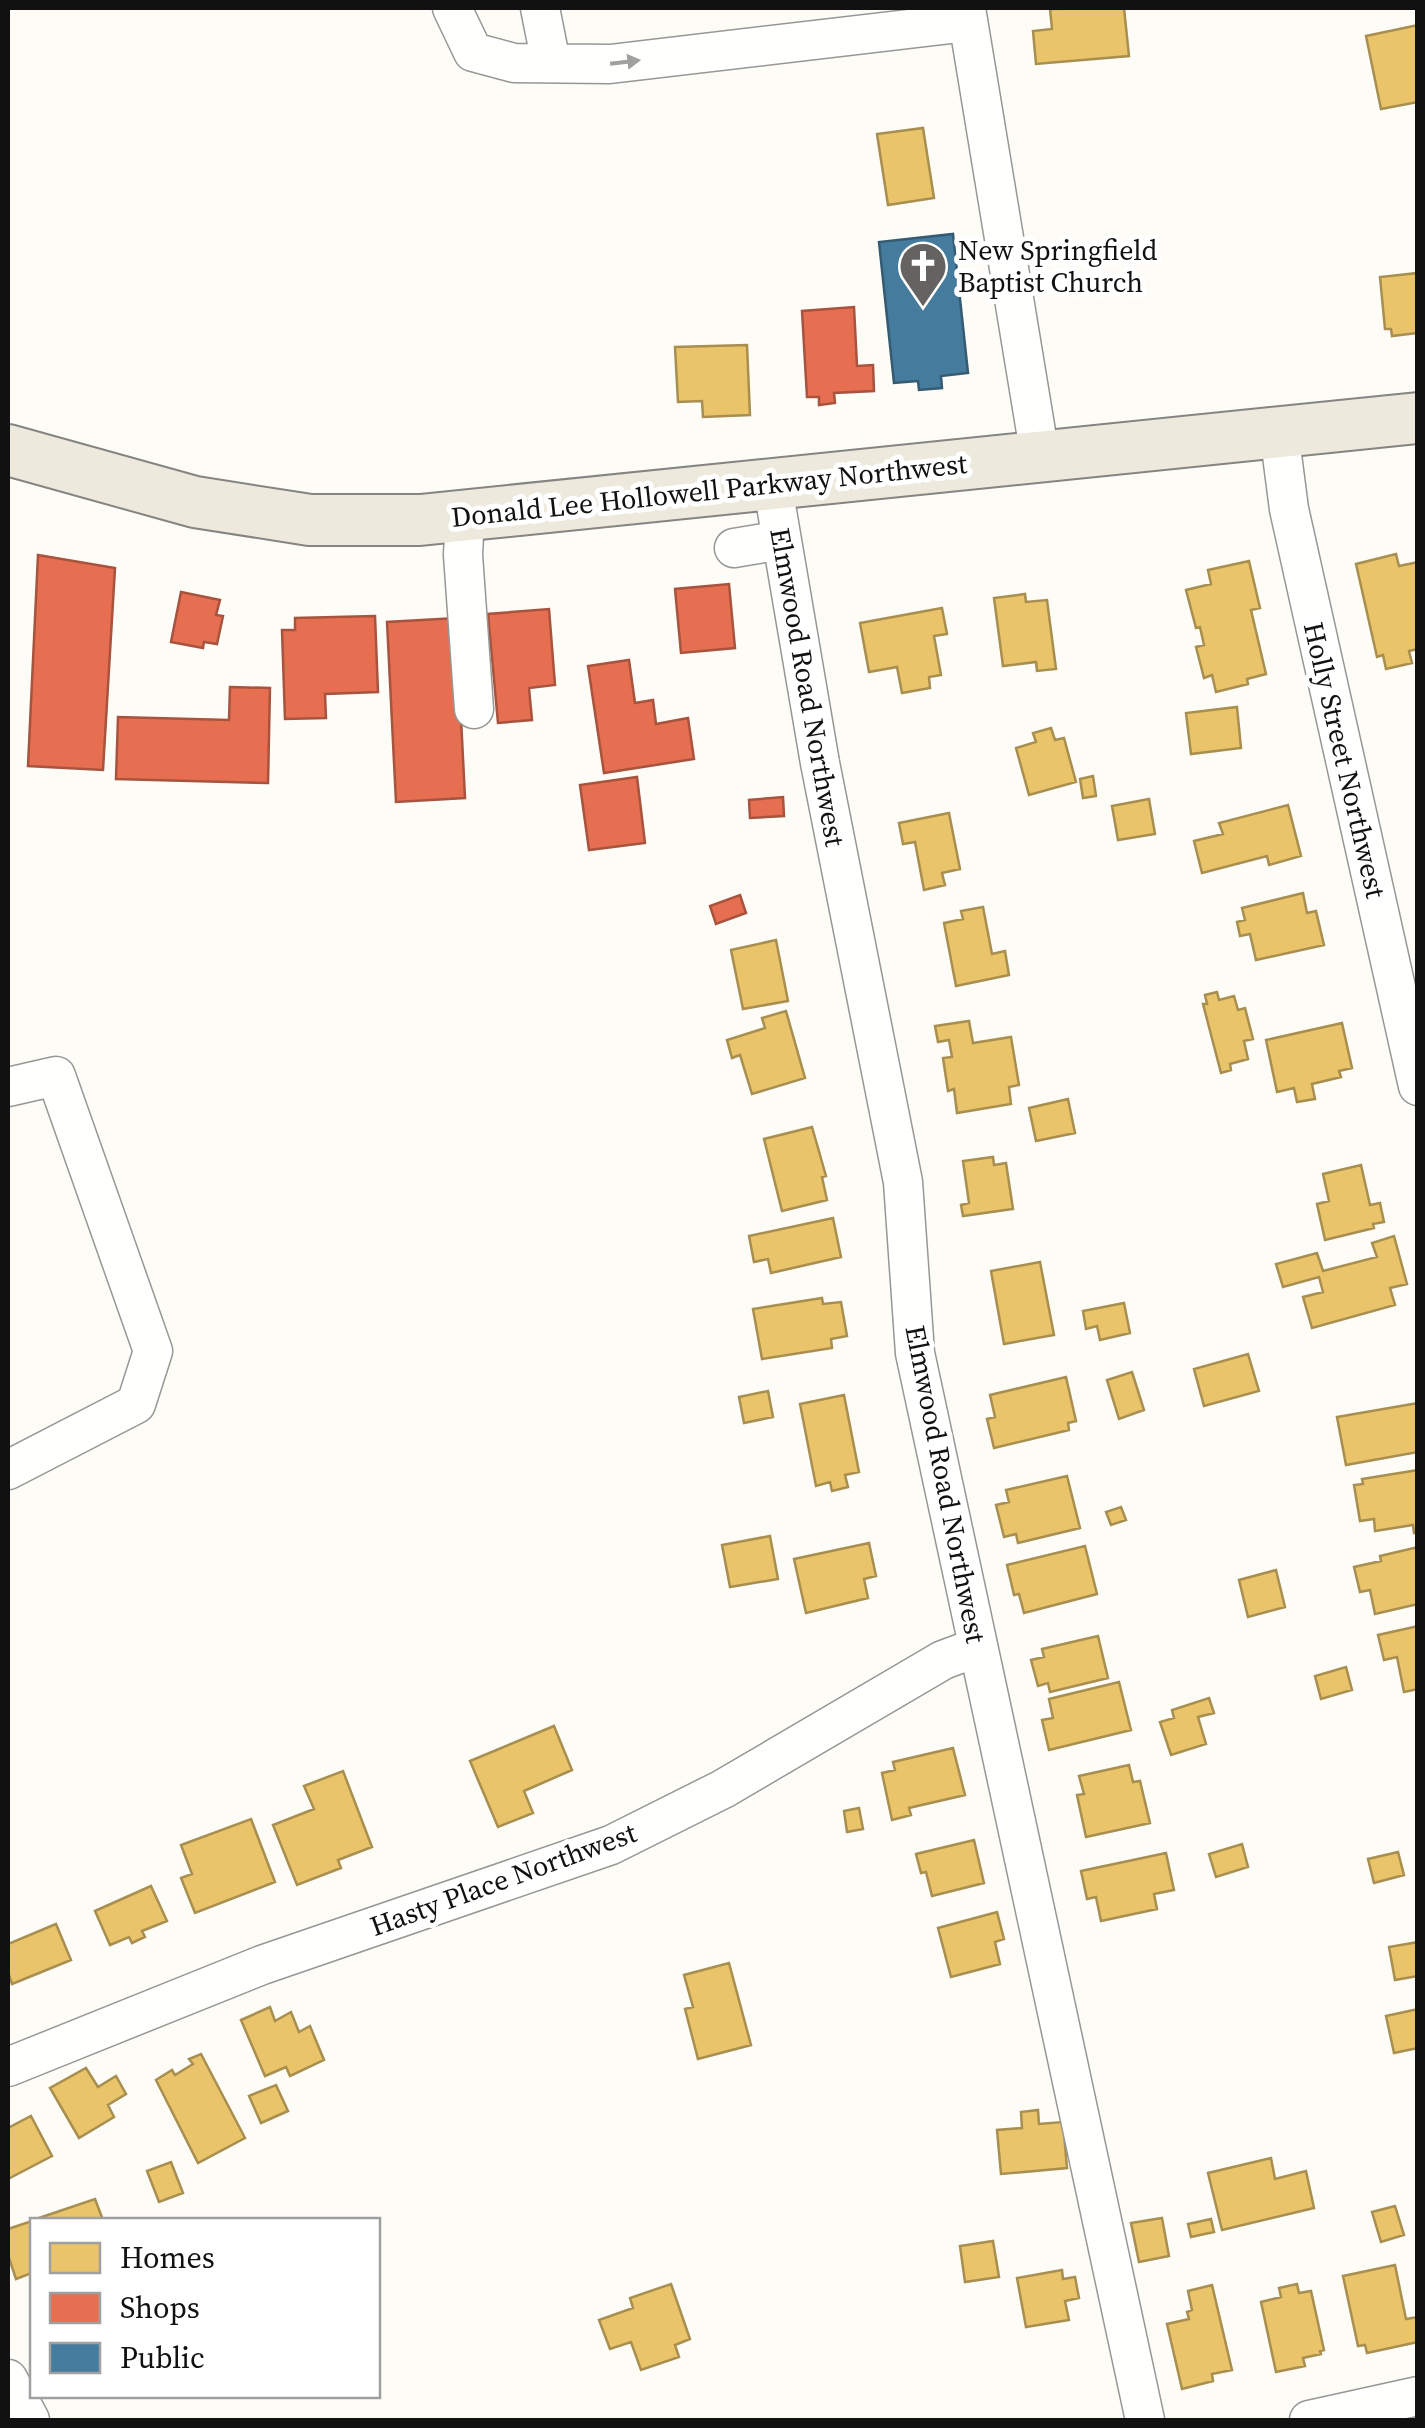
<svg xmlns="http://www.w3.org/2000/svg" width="1425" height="2428" viewBox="0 0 1425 2428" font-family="'Source Serif 4',serif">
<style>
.homes{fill:#e9c46a;stroke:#a88e4f;stroke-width:2.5}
.shops{fill:#e76f51;stroke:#a7533e;stroke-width:2.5}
.public{fill:#457b9d;stroke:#355b73;stroke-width:2.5}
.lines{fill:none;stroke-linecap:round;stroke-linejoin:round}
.minor-casing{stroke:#979795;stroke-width:41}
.major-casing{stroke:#858482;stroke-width:54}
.minor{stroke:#fffffe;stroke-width:38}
.major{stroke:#ede9dc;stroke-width:50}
.oneway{fill:#a0a09f}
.labels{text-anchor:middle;stroke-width:10;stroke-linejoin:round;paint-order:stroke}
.poi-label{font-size:28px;fill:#111;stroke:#fff;text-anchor:start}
.street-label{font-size:28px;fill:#111;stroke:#fff}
</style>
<rect width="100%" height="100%" fill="#fdfcf7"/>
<path class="homes" d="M1124 8 1129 56 1036 64 1033 31 1052 29 1050 9Z
M1418 25V102L1381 109 1366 36Z
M923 128 934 198 888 205 877 134Z
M1418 273V333L1392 336 1391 329H1385L1380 277Z
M747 345 750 415 703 417 702 401 678 402 675 347Z
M1396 554 1399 566 1418 562V649L1409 651 1412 663 1386 669 1383 655 1377 657 1356 564Z
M1249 561 1260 608 1251 610 1266 674 1247 679 1248 684 1216 692 1212 675 1204 678 1196 647 1204 645 1200 627 1196 628 1186 590 1211 584 1208 570Z
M1025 594 1026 602 1047 600 1056 669 1037 671 1036 662 1003 666 994 598Z
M942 608 947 634 934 636 941 675 929 677 930 688 902 693 897 667 869 672 860 623Z
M1237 707 1241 748 1191 754 1186 713Z
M1051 728 1055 740 1064 738 1076 782 1029 795 1016 748 1036 742 1033 733Z
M1093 776 1096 796 1083 798 1080 779Z
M1149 799 1155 834 1118 840 1112 806Z
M1288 805 1301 856 1269 865 1267 856 1202 873 1194 841 1223 834 1219 823Z
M949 813 960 869 942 873 945 885 924 890 915 842 903 844 899 823Z
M1303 893 1307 913 1316 911 1324 945 1256 960 1250 934 1240 936 1237 922 1245 920 1242 908Z
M983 907 992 954 1005 951 1009 975 956 986 944 923 963 919 961 911Z
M776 940 788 1001 743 1009 731 950Z
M1217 992 1219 1000 1234 996 1238 1010 1245 1008 1253 1039 1244 1041 1248 1059 1230 1064 1231 1070 1221 1073 1203 1004H1207L1205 995Z
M786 1011 805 1078 752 1094 740 1055 732 1058 727 1040 765 1028 762 1018Z
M969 1021 973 1043 1011 1037 1019 1085 1009 1087 1011 1104 957 1113 954 1089 948 1091 943 1058 952 1057 949 1040 938 1042 935 1026Z
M1342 1023 1352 1068 1339 1071 1341 1077 1312 1084 1315 1099 1297 1102 1294 1088 1277 1092 1266 1040Z
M1068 1099 1075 1133 1036 1141 1029 1108Z
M812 1127 826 1176 822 1177 827 1200 782 1211 764 1139Z
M993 1157 994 1165 1006 1163 1013 1209 963 1216 961 1205 969 1203 963 1161Z
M1361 1165 1370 1205 1380 1203 1384 1222 1373 1224 1374 1228 1325 1240 1317 1204 1329 1201 1323 1174Z
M833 1218 841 1257 771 1273 768 1259 754 1262 749 1236Z
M1394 1236 1407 1284 1390 1288 1395 1305 1312 1328 1303 1297 1323 1292 1319 1277 1283 1287 1276 1264 1317 1253 1323 1271 1377 1257 1372 1243Z
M1040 1262 1054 1335 1004 1344 991 1271Z
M822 1298 823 1304 841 1302 847 1336 831 1339 832 1348 762 1359 753 1309Z
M1124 1303 1130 1333 1100 1340 1097 1326 1086 1329 1083 1311Z
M1248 1354 1259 1391 1204 1406 1194 1369Z
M1132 1372 1144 1410 1119 1419 1107 1380Z
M1066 1377 1076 1421 1068 1423 1069 1430 994 1448 987 1419 995 1417 990 1395Z
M768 1391 773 1417 744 1423 739 1397Z
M844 1395 859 1472 845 1475 848 1487 832 1491 830 1482 816 1486 800 1404Z
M1418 1403V1452L1346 1465 1337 1417Z
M1418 1470V1532L1414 1533 1413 1525 1375 1531 1374 1519 1360 1521 1354 1485 1363 1484 1362 1479Z
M1067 1476 1080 1528 1018 1543 1016 1534 1004 1537 996 1505 1009 1502 1006 1490Z
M1121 1507 1126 1520 1111 1525 1106 1512Z
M770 1536 778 1579 730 1587 722 1545Z
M869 1543 876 1576 864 1579 868 1598 806 1613 794 1559Z
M1085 1546 1097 1594 1024 1613 1019 1594 1014 1595 1007 1565Z
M1418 1547V1604L1375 1614 1370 1590 1360 1592 1354 1567 1381 1561 1380 1556Z
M1276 1570 1285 1607 1248 1617 1239 1580Z
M1418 1626V1689L1404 1692 1397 1657 1384 1660 1378 1635Z
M1098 1636 1108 1678 1050 1692 1048 1683 1038 1686 1031 1660 1044 1657 1042 1649Z
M1346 1667 1352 1690 1321 1699 1315 1676Z
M1119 1682 1131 1730 1049 1750 1042 1720 1053 1718 1049 1699Z
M1209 1698 1214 1713 1198 1717 1206 1744 1171 1755 1160 1722 1174 1718 1172 1710Z
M554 1726 572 1770 524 1791 533 1813 498 1827 470 1761Z
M953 1748 965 1795 909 1808 911 1815 892 1820 882 1773 895 1770 893 1762Z
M1129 1765 1133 1782 1140 1781 1150 1823 1086 1837 1077 1795 1084 1794 1079 1776Z
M343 1771 372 1847 338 1860 341 1868 297 1885 273 1825 314 1809 304 1786Z
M859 1808 863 1829 847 1832 844 1811Z
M251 1819 275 1882 195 1913 181 1878 192 1874 181 1845Z
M974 1840 984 1883 932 1896 926 1872 921 1873 916 1854Z
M1242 1844 1248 1867 1216 1877 1209 1854Z
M1398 1852 1404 1875 1374 1883 1368 1859Z
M1166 1853 1174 1890 1154 1894 1157 1909 1101 1921 1096 1897 1087 1899 1081 1871Z
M151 1886 167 1921 142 1931 145 1937 132 1943 129 1937 110 1945 95 1911Z
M997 1912 1004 1939 995 1942 1000 1964 951 1977 938 1928Z
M56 1924 71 1960 12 1984 8 1972V1944Z
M1418 1942V1976L1395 1980 1389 1947Z
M729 1963 751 2045 698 2059 685 2009 693 2007 684 1975Z
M270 2007 275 2021 291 2012 299 2032 310 2026 324 2060 290 2076 286 2067 265 2076 241 2020Z
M1418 2009V2048L1394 2053 1386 2016Z
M201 2054 245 2138 198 2163 156 2080 172 2070 175 2075 193 2064 189 2059Z
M86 2068 98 2087 116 2076 126 2094 108 2105 114 2117 79 2138 50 2088Z
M276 2085 288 2111 261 2123 249 2096Z
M1038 2110 1039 2124 1063 2122 1067 2168 1001 2174 997 2130 1022 2128 1021 2112Z
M31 2116 52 2156 8 2179V2128Z
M1271 2158 1275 2179 1306 2171 1314 2208 1222 2230 1208 2173Z
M171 2162 183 2193 159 2202 147 2171Z
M95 2199 103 2220H33Z
M1395 2206 1404 2235 1381 2242 1372 2212Z
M1162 2218 1169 2256 1139 2262 1131 2223Z
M1211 2219 1214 2232 1191 2237 1188 2224Z
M32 2221V2273L16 2279 8 2255V2229Z
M993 2241 999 2277 965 2282 960 2246Z
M1395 2265 1406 2319 1418 2317V2342L1367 2353 1365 2345 1358 2346 1343 2276Z
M1062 2270 1063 2279 1075 2277 1079 2298 1065 2301 1069 2320 1026 2327 1017 2278Z
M671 2284 690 2339 675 2345 679 2357 641 2370 631 2342 610 2349 599 2320 633 2308 630 2298Z
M1297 2284 1299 2293 1311 2291 1324 2350 1320 2351 1321 2354 1303 2358 1305 2366 1276 2372 1261 2302 1281 2297 1279 2288Z
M1212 2285 1232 2370 1212 2374 1213 2381 1182 2389 1167 2324 1189 2319 1187 2312 1192 2310 1188 2291Z"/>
<path class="shops" d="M854 307 857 366 873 365 874 391 834 393 835 403 819 405V397H807L802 311Z
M38 555 115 568 103 770 28 766Z
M729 584 735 648 681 653 675 589Z
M181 592 220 600 216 615 223 616 217 644 204 642 203 648 171 642Z
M549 609 555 685 529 688 532 720 498 723 488 614Z
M375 616 378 692 325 694 326 718 285 719 282 630H295V618Z
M456 618 465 798 396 802 387 622Z
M629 660 635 703 653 700 656 724 688 718 694 759 604 773 588 666Z
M230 687 270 688 268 783 116 779 118 717 229 720Z
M637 777 645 843 589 850 580 785Z
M783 797 784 816 750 818 749 800Z
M740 895 746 913 716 924 710 906Z"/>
<path class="public" d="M953 234 968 373 941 376 942 388 919 390 918 381 894 383 879 242Z"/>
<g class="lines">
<g class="minor-casing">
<path id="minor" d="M452 8 473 52 514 63 610 64 968 22
M540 8 551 63
M966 8 1040 456
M1279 432 1289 509 1418 1086
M772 482 820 763 903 1182 915 1353 1145 2420
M465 515 463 555 474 709
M734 548 782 540
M8 1087 56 1076 153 1351 136 1404 8 1470
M8 2067 262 1965 611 1845 723 1789 943 1660 978 1647
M8 2379 30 2420
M1309 2420 1418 2396"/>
</g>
<g class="major-casing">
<path id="major" d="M8 450 195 502 310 520H420L1418 418"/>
</g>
<use href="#minor" class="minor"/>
<use href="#major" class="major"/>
</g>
<defs><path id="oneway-solid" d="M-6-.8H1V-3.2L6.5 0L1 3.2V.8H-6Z" transform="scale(2.5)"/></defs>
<use class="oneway" href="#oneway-solid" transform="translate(625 62) rotate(-7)"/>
<defs>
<g id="church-pin" transform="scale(2.5)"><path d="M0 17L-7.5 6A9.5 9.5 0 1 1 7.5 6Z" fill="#646362" stroke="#fff"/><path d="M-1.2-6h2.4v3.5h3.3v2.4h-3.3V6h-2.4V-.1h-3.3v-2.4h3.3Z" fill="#fff"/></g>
</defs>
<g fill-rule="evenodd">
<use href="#church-pin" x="923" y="266"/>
</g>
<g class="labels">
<g class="poi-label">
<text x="958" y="260">New Springfield<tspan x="958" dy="32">Baptist Church</tspan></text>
</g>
<g class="street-label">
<text transform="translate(709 490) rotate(-6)" y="10">Donald Lee Hollowell Parkway Northwest</text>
<text transform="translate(808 687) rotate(80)" y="10">Elmwood Road Northwest</text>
<text transform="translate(1345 760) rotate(77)" y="10">Holly Street Northwest</text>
<text transform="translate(946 1484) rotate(79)" y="10">Elmwood Road Northwest</text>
<text transform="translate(503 1879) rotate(-20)" y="10">Hasty Place Northwest</text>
</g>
</g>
<rect width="1425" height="2428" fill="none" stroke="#111111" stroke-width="20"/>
<rect x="30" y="2218" width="350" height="180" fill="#ffffff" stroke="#a0a0a0" stroke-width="2.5"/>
<rect x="50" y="2243" width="50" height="30" fill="#e9c46a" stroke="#a0a0a0" stroke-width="2.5"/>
<text x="120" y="2268" font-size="30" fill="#111111">Homes</text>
<rect x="50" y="2293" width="50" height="30" fill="#e76f51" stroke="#a0a0a0" stroke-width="2.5"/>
<text x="120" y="2318" font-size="30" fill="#111111">Shops</text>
<rect x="50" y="2343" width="50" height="30" fill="#457b9d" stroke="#a0a0a0" stroke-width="2.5"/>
<text x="120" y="2368" font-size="30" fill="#111111">Public</text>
</svg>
